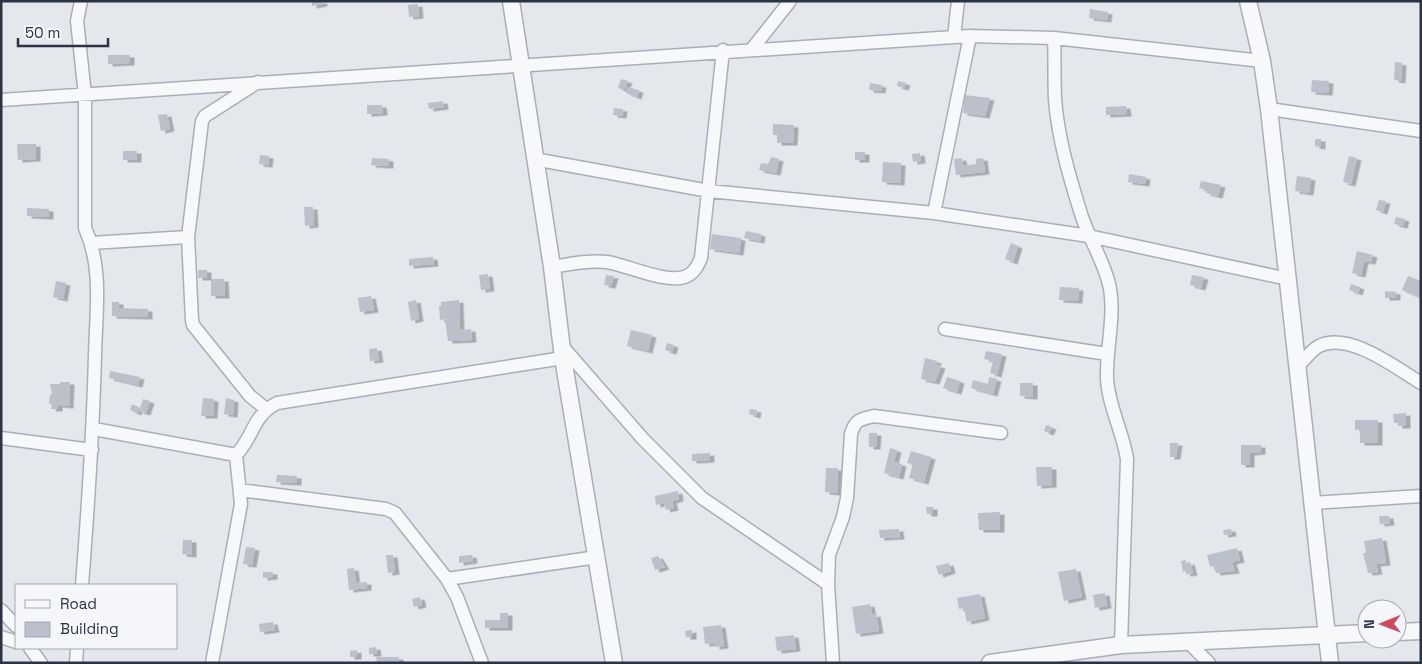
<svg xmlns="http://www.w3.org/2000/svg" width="1422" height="664" viewBox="0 0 1422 664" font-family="'Space Grotesk',sans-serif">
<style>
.building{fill:#bbc0ca;filter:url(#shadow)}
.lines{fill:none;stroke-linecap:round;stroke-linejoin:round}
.minor-casing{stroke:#a9aeb7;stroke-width:15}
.tertiary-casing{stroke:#a9aeb7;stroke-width:19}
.minor{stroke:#f7f8fa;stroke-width:12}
.tertiary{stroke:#f7f8fa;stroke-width:16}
</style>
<defs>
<filter id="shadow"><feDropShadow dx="4.5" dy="2.5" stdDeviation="0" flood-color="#0004"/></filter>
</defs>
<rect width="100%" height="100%" fill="#e4e7ec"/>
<path class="building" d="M312 1H323V4L312 6Z
M418 4 419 16 409 17 408 5Z
M1090 9 1108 12 1107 20 1089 18Z
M108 55H130V63L108 64Z
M1395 62 1402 63 1401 81 1394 80Z
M621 79 628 81 624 90 618 88Z
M1312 80 1329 81 1328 93 1311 92Z
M898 81 906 83 904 88 897 86Z
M870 83 882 85 881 91 869 90Z
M627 87 639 90 637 97 626 93Z
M965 95 990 98 985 116 963 113Z
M443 101 444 107 429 109 428 103Z
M367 105H382L383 113 367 114Z
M1126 106 1127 114 1106 115V107Z
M614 108 623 109 622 116 613 115Z
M167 114 170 129 161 131 158 115Z
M773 124 794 125 793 143H777V135H773Z
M1315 139H1321V147L1315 146Z
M17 144H36V159L18 160Z
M123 151H137V160H123Z
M855 152H865V160H855Z
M920 153 921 161 913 162 912 154Z
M260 155 269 156 268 165 259 164Z
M1349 156 1357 158 1351 184 1343 182Z
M771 157 779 159 776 173 759 170 761 163 768 164Z
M372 158 389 159V166L371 165Z
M962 158 963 166 976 164V159L983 158 985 172 956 175 954 159Z
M883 162 901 163 900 183 882 182Z
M1129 174 1146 177 1145 184 1128 182Z
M1297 176 1311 178 1309 193 1295 191Z
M1201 181 1221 185 1218 196 1206 193 1207 190 1199 188Z
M1379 200 1386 201 1383 212 1376 210Z
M304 207H313L314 225 305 226Z
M27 208 49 209V217L27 216Z
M1396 217 1405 219 1403 226 1394 224Z
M746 231 761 234 760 241 744 238Z
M712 234 741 238 739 253 710 249Z
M1011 243 1018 246 1013 262 1005 259Z
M1357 251 1373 255 1371 262 1364 261 1361 275 1352 273Z
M433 257 434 264 409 266V259Z
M198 270H207V278H198Z
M488 274 490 289 481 290 479 275Z
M606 275 614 276 611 286 604 285Z
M1192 275 1204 277 1201 288 1190 285Z
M1408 276 1421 281V298L1402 290Z
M211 279H224L225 296H211Z
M56 281 66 283 63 299 53 297Z
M1351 284 1360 287 1358 293 1349 290Z
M1060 287 1079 288 1078 301 1059 300Z
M1385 291 1396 292V298H1385Z
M371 296 374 310 360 312 358 298Z
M416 300 419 319 411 321 408 302Z
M459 300 460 330 471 329 472 340 448 341 445 319 440 320 439 306H441V302Z
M112 302H119V308L148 309V317L112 316Z
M631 330 652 335 648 351 627 346Z
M667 343 674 345 672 352 665 350Z
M377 348 379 360 370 361 369 349Z
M986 351 1002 354 997 375 990 373 993 361 984 359Z
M925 358 937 361 936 365 941 366 935 382 921 379Z
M110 371 140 377 138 385 109 378Z
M947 377 960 381 957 392 943 388Z
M989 377 997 379 993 394 971 388 973 380 988 384Z
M60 382H70L69 406 58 405V409H51L52 404H49L50 395 52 394 50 384H60Z
M1020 383H1033V397L1020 396Z
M203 398 214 399 213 416H201Z
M226 398 234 400 233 415 224 414Z
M143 399 150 401 146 413 139 411Z
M132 404 139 407 137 413 130 410Z
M750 409 757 410 756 416 749 414Z
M1406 413V426H1398V423H1394L1393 414Z
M1355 420H1378V443H1360V430H1355Z
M1046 425 1052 427 1049 433 1044 431Z
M869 433H877L876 447H869Z
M1170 443H1178L1176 457H1170Z
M1241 445H1261V452L1250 453V465H1241Z
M890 448 897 450 894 462 902 464 899 477 884 473Z
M911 451 931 457 924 482 909 478 913 464 907 463Z
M710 453V460L692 461V454Z
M1036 467H1052V485L1037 486Z
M826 468H838L837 493 825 492Z
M277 475 297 476V483L276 482Z
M678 491 679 499 672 501 674 508 666 510 664 503 656 505 655 496Z
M926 507H933V514H927Z
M1000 512V530H979L978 513Z
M1379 516H1389L1390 523 1380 524Z
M899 529 900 537 880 538 879 530Z
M1231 529 1232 534 1224 535 1223 530Z
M1382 538 1386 563 1376 564 1378 572 1368 573 1363 553H1366L1364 541Z
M183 540H192V555L182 554Z
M246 547 255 548 252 565 243 564Z
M1237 548 1240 560 1232 562 1235 571 1216 573 1214 566 1210 567 1207 555Z
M386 555H393L395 572 388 573Z
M472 555 473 561 459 563V556Z
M658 556 665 567 655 570 651 558Z
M1186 560V563L1190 562 1193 573 1186 574V571L1183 572 1181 561Z
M949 563 951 571 939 575 936 566Z
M354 568 356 583 367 582V588L349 590 347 569Z
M1076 569 1082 597 1064 601 1058 572Z
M263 572H273V577L263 578Z
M1105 593 1107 606 1095 608 1093 595Z
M980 594 985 618 967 622 964 608 959 609 957 598Z
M420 597 422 605 414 607 412 599Z
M870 604 872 615 876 614 879 631 856 634 852 607Z
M500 613H508V628H485V620H500Z
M273 622 275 630 260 632 259 624Z
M721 625 724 646 715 647V643L705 644 703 627Z
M692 630V637H686L685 631Z
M794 635 796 649 777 651 775 637Z
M376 647 377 654H369V648Z
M357 650V657H350V651Z
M376 657H399V663H377Z"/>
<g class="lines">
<g class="minor-casing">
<path id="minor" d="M81 1 77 21 85 95V228C103 268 96 311 95 355 93 432 88 508 82 585
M954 37 958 1
M1054 38C1055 58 1054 78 1055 99 1058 139 1070 179 1082 217 1090 240 1103 260 1109 284 1116 314 1106 347 1107 378 1108 405 1123 432 1127 459L1121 645
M752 49 790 1
M258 82 205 116 202 121 188 237 192 320 193 325 250 396 266 409
M1 100 970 36 1054 38 1262 61
M1269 109 1421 131
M534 159 709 191 934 213 1089 236 1288 279
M934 213 970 36
M91 243 188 237
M552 267C570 264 589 260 607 262 627 265 668 285 687 276 695 272 698 265 701 258L723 50
M945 329 1107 354
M562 346 643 439 702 498 828 584
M1297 367C1304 361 1311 350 1319 346 1349 331 1396 368 1421 383
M94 429 236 455C254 437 251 417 277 403L563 358
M1 438 92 450
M240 490 386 509 395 513 447 579 457 597 482 663
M1312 503 1421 496
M447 579 597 557
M1 610 16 626
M1 637 16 642
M1188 642 1209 663
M30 648 41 663
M76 663 77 648
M212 663 241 504 236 455
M833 663 828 584 829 555 843 517 847 498 851 434C855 420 860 419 874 416L1001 433"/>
</g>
<g class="tertiary-casing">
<path id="tertiary" d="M511 1 552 267 563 358 614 663
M1248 1 1262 61 1269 109 1330 663
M1397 632 1421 631
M990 663 1121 645 1367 633"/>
</g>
<use href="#minor" class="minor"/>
<use href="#tertiary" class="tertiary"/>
</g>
<rect width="1422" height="664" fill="none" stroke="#2b3445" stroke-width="5"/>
<rect x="15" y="584" width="162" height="65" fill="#f4f6f9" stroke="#a4a8b1"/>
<rect x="25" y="600" width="25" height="8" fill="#f7f8fa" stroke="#a4a8b1"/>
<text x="60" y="609" font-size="15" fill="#2b3445">Road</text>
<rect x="25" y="622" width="25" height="15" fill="#bbc0ca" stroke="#a4a8b1"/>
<text x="60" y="634" font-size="15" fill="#2b3445">Building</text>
<g transform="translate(1382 624) rotate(269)"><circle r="24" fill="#f4f6f9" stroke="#a4a8b1"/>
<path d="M0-4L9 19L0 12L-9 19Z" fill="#d1495b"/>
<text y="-8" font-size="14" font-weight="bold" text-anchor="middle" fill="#2b3445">N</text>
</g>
<path d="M18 38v8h90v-8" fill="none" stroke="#2b3445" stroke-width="2.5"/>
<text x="25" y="38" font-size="15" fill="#2b3445" stroke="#f4f6f9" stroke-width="4" paint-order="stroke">50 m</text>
</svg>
